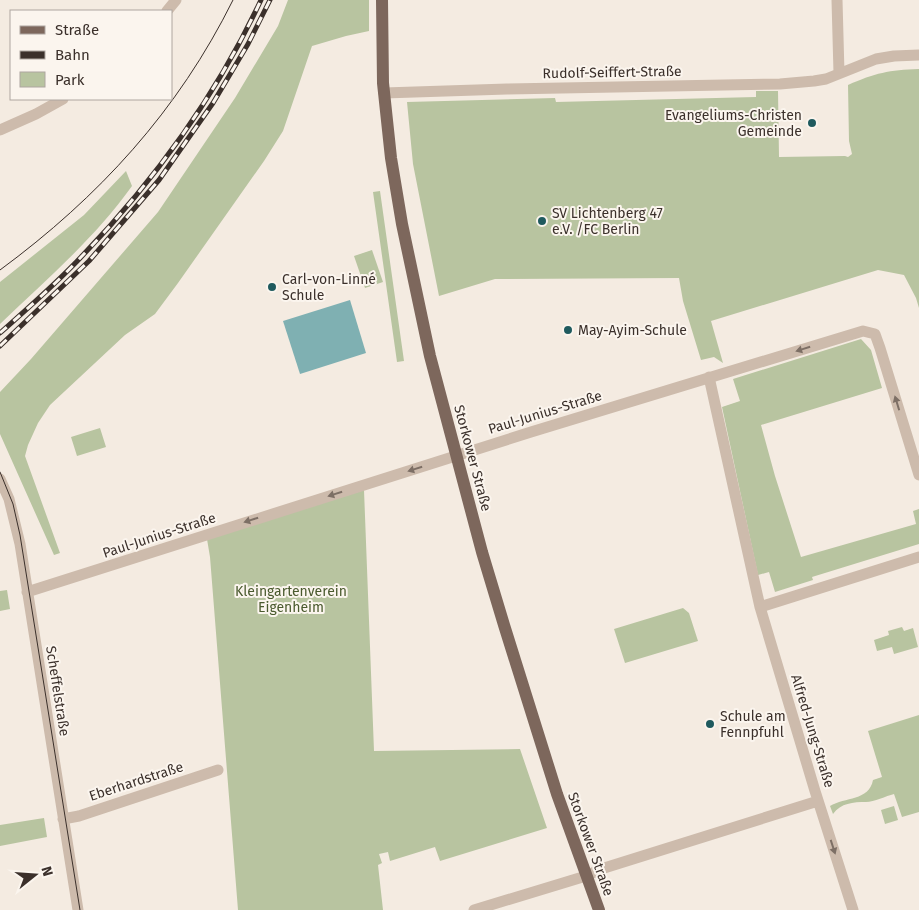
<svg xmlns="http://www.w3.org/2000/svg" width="919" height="910" viewBox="0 0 919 910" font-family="'Fira Sans',sans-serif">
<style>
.green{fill:#b8c4a0}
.water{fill:#7fb0b2}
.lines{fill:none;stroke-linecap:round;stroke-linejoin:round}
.minor{stroke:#cdbbac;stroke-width:11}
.major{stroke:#7d675c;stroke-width:12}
.tram{stroke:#3b302b;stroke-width:1}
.rail-casing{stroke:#3b302b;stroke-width:5}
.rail{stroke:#fbf5ee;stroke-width:3;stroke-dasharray:9;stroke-linecap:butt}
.oneway{fill:#7d6f65}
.poi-dot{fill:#1f5a5e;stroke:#fbf5ee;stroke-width:2}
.labels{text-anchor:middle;stroke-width:4;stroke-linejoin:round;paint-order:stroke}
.street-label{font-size:14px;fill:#3b302b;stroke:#fbf5ee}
.poi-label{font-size:14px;fill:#3b302b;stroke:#fbf5ee;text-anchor:start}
.park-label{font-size:14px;fill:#4a5a2e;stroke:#fbf5ee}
</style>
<rect width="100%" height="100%" fill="#f4ebe1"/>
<path class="green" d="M288 0H369V31L346 36 312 46 283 131 264 161 178 283 155 314 125 335 50 405 38 423 28 445 25 456 60 553 54 555 0 434V392L31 359 158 212 235 98 278 26Z
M919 69V308L916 298 904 275 878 270 711 321 723 363 714 357 701 360 683 301 679 278 495 279 439 296 413 164 407 102 555 98 556 102 756 97V91H778L779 157 845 156 848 157 852 154 849 141 848 85C875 73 889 70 919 69Z
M126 171 132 186C95 238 46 280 0 324V282L84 215Z
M380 191 404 361 397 362 373 192Z
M372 250 383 282 365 288 354 256Z
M861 339 871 350 882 388 761 425 775 476 801 557 916 524 913 511 919 509V544L812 577 813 580 775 592 769 572 758 575 722 407 740 401 733 379Z
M100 428 106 447 77 456 71 437Z
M364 490 374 751 520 749 547 828 440 861 435 847 390 861 388 852 379 854 382 863 378 865 383 910H238L210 557 207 539Z
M7 590 10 609 0 611V591Z
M683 608 689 613 698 641 625 663 614 629Z
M902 627 904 631 913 628 918 647 894 654 892 647 877 651 874 640 889 635 888 631Z
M919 715V812L902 817 894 794C886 796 874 802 866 802 853 802 841 803 833 814L830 806C845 797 869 801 873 780L882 777 868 731Z
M894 806 898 820 885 824 881 810Z
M44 818 47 837 0 846V825Z"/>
<path class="water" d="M350 300 366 353 300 374 283 321Z"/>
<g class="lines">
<path class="minor" d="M837 0 839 73
M167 11 176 0
M384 93 507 89 780 84 814 81 826 79 876 59 894 56 919 55
M0 130 36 114 63 99
M709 377 760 607 815 791 853 910
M0 479 9 499 20 544 78 910
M27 592 531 432 863 331 875 334 880 348 919 475
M760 607 919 557
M63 819 79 816 218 770
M474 910 586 876 601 869 818 801"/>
<path class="major" d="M382 0 383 83 391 158 402 224 430 356 482 552 504 625 557 794 599 910"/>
<path class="tram" d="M0 270C99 197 178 111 233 0
M0 472 13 504 20 535 80 910"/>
<g class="rail-casing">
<path id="rail" d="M0 333C28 308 57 283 83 255 154 181 217 94 261 0
M0 346 89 261 159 180 213 103 248 44 270 0"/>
</g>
<use href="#rail" class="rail"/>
</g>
<defs><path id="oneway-solid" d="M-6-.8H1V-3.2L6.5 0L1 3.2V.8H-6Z" transform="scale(1.25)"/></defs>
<g class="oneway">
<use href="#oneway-solid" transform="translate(803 349) rotate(163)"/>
<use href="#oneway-solid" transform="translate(897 403) rotate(-107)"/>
<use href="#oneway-solid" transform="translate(415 469) rotate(163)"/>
<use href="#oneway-solid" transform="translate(335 494) rotate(162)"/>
<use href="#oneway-solid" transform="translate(251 520) rotate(162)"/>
<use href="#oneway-solid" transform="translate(833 847) rotate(72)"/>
</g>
<g class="poi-dot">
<circle cx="812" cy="123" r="5"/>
<circle cx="542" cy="221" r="5"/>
<circle cx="272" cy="287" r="5"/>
<circle cx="568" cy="330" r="5"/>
<circle cx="710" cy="724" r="5"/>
</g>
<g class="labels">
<g class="street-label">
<text transform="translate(612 72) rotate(-1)" y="5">Rudolf-Seiffert-Straße</text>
<text transform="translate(545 412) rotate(-17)" y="5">Paul-Junius-Straße</text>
<text transform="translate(473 458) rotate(75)" y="5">Storkower Straße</text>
<text transform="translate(159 535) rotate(-18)" y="5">Paul-Junius-Straße</text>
<text transform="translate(58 691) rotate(81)" y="5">Scheffelstraße</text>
<text transform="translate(813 731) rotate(73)" y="5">Alfred-Jung-Straße</text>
<text transform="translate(136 781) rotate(-18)" y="5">Eberhardstraße</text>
<text transform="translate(591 844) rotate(70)" y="5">Storkower Straße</text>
</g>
<g class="poi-label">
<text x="802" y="120" text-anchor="end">Evangeliums-Christen<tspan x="802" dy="16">Gemeinde</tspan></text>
<text x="552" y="218">SV Lichtenberg 47<tspan x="552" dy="16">e.V. /FC Berlin</tspan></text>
<text x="282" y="284">Carl-von-Linné<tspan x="282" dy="16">Schule</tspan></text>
<text x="578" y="335">May-Ayim-Schule</text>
<text x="720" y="721">Schule am<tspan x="720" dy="16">Fennpfuhl</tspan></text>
</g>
<g class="park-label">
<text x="291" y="596">Kleingartenverein<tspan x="291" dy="16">Eigenheim</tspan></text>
</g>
</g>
<rect x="10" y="10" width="162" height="90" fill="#fbf5ee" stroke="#aea6a0"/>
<rect x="20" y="26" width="25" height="8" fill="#7d675c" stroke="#aea6a0"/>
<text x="55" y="35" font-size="15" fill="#3b302b">Straße</text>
<rect x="20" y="51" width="25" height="8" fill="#3b302b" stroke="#aea6a0"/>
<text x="55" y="60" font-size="15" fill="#3b302b">Bahn</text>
<rect x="20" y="72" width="25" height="15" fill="#b8c4a0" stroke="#aea6a0"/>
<text x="55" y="85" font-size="15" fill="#3b302b">Park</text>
<g transform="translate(35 875) rotate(73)" stroke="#fbf5ee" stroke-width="4" paint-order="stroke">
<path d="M0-4L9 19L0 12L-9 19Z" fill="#3b302b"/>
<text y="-8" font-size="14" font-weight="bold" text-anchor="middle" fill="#3b302b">N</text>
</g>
</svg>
